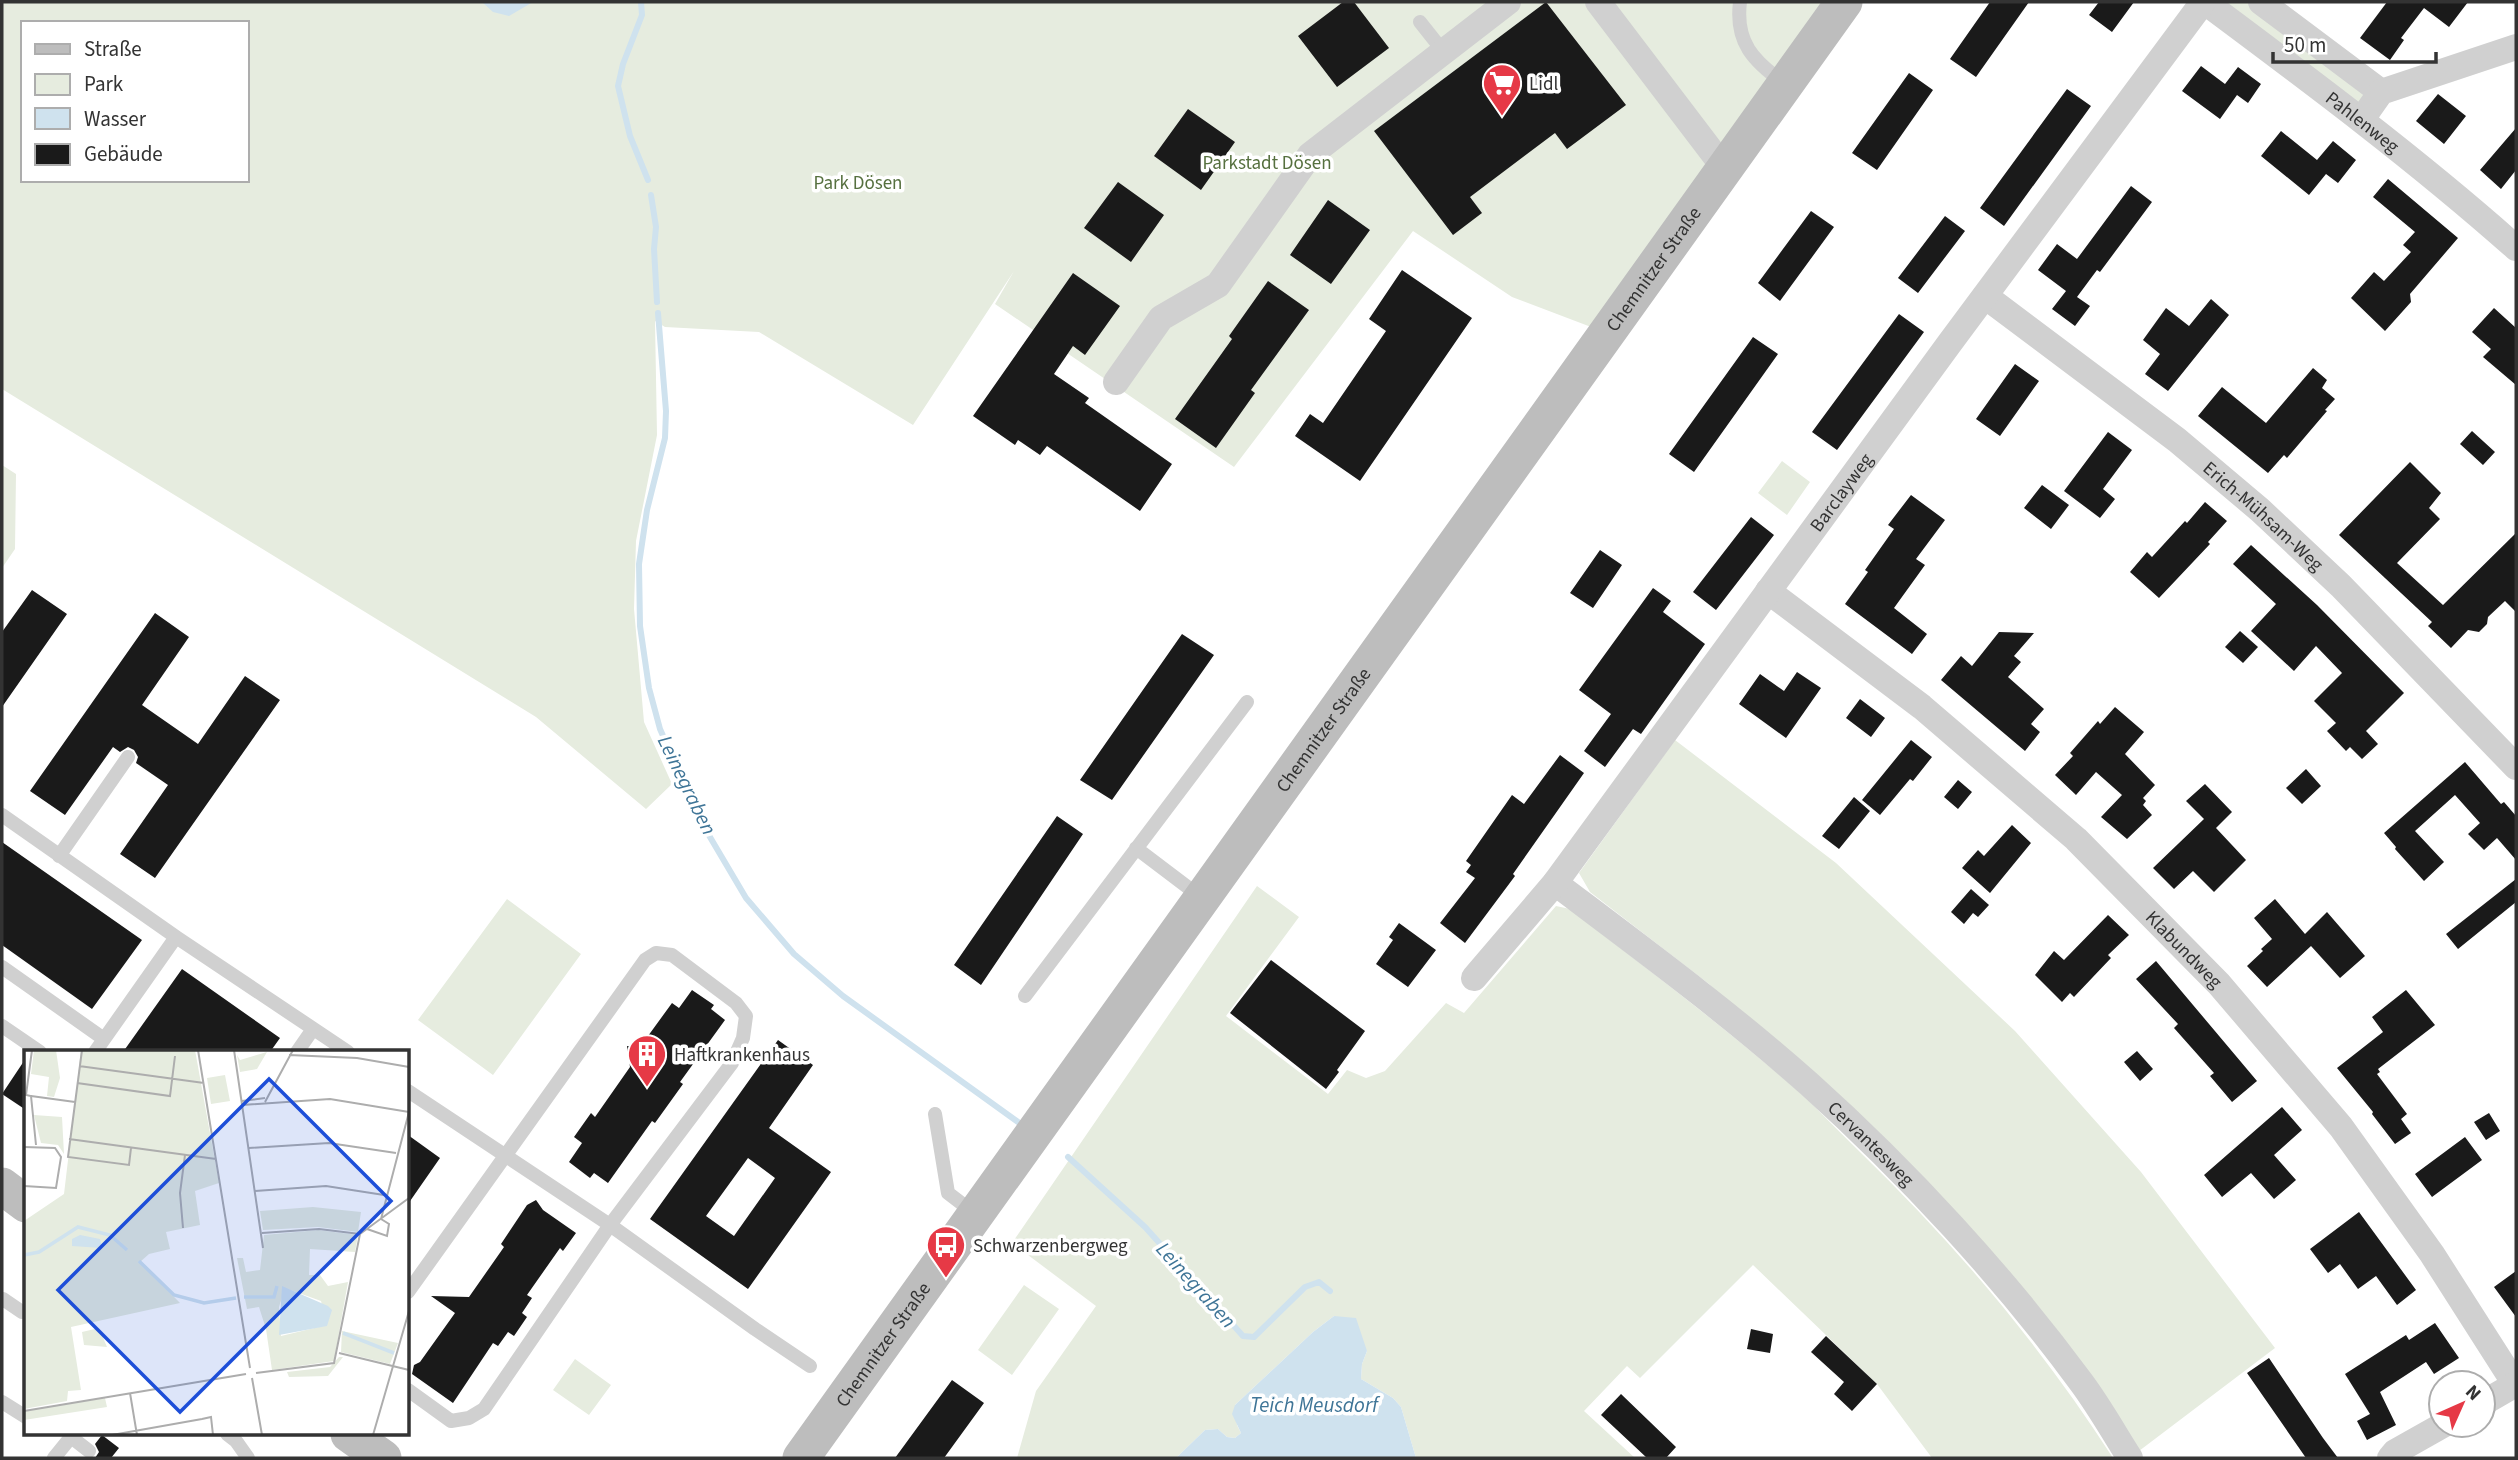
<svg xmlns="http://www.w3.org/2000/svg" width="2518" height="1460" viewBox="0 0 2518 1460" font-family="'Source Sans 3',sans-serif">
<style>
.green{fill:#e6ecdf;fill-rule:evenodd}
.water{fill:#cfe2ee}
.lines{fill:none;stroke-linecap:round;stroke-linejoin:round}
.stream{stroke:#cfe2ee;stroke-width:6}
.building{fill:#1a1a1a;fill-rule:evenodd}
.lane{stroke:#d0d0d0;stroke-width:14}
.street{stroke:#d0d0d0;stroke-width:26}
.secondary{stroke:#bdbdbd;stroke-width:37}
.labels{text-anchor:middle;stroke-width:7;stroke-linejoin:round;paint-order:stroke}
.poi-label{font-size:19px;fill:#333;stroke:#fff;text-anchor:start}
.street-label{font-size:19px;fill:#333;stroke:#fff}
.park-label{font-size:19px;fill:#56703f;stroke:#fff}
.water-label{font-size:21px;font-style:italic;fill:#3f7597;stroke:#fff}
.inset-river{fill:none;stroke:#cfe2ee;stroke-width:3.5}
.inset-road{fill:none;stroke:#adadad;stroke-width:2}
.view{fill:#1d4ed8;fill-opacity:0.15;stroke:#1d4ed8;stroke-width:3.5}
.inset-edge{fill:none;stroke:#333;stroke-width:3.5}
</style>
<rect width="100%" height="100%" fill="#fff"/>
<path class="green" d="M2 2H1827L1599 330 1512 297 1413 231 1234 467 995 304 1014 271 913 425 759 332 665 327 655 321 657 435 636 541 634 609 644 722 672 784 646 809 536 717 2 389ZM23 23H247V180H23Z
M2205 2H2261L2381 92 2362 119Z
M1782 461 1810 482 1787 515 1758 493Z
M2 465 16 474 15 549 2 568Z
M1675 740 1836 863 2015 1031 2141 1172 2275 1348 2139 1451 2093 1379 1709 984 1590 892 1579 873Z
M1257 886 1299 917 1226 1016 1328 1094 1347 1070 1366 1078 1385 1071 1446 1003 1464 1013 1556 906 1570 909C1647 969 1726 1028 1799 1092 1820 1111 1839 1132 1860 1152 1956 1245 2041 1346 2113 1458H1932L1877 1384 1753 1265 1640 1378 1627 1366 1584 1411 1635 1458H1416L1401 1407 1393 1398 1361 1379 1362 1364 1367 1351 1334 1316 1313 1332 1235 1405 1237 1425 1241 1433 1235 1438 1227 1437 1218 1429 1205 1430 1176 1458H1017L1036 1391 1096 1306 1012 1243Z
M507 899 581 954 493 1075 418 1020Z
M1024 1285 1059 1309 1012 1375 978 1350Z
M575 1359 611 1385 589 1415 553 1390Z"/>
<path class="water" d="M482 2H533L509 16 493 12Z
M1334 1316 1356 1318 1367 1351 1362 1364 1361 1379 1393 1398 1401 1407 1416 1458H1176L1205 1430 1218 1429 1227 1437 1235 1438 1241 1433 1232 1414 1235 1405 1313 1332Z"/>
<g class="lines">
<path class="stream" d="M641 2 642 15 623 64 618 86 630 136 648 180
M651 195 656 227 654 249 657 302
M658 313 666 411 665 438 647 510 639 564 640 626 649 688 660 729 694 805 707 832 746 898 794 954 843 996 1018 1122
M1068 1157 1145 1227 1243 1336 1254 1337 1305 1287 1319 1282 1330 1291"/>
</g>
<path class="building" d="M1343 2H1354L1389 48 1337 87 1298 36Z
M1546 2 1626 105 1567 149 1555 133 1470 197 1482 213 1453 235 1374 131Z
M1990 2H2029L1976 77 1950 59Z
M2099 2H2134L2112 32 2089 15Z
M2387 2H2468L2449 27 2424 8 2401 38 2404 40 2390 60 2360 38Z
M2201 66 2225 84 2238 67 2261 84 2248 103 2237 95 2220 119 2182 91Z
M1909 73 1933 90 1877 170 1852 153Z
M2067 89 2091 106 2004 226 1980 208Z
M2438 94 2466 116 2444 144 2416 121Z
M1188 109 1235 142 1201 190 1154 156Z
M2516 128V170L2501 189 2480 170Z
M2281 131 2317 160 2333 141 2356 160 2338 183 2326 174 2309 195 2261 156Z
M2388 179 2458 238 2410 294 2411 302 2385 331 2351 298 2374 272 2384 281 2411 252 2403 245 2415 232 2373 197Z
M1118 182 1164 215 1131 262 1084 228Z
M2131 186 2152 202 2100 272 2097 270 2077 297 2090 306 2075 326 2052 309 2066 291 2038 270 2057 244 2077 259Z
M1328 200 1370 230 1331 284 1290 255Z
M1811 211 1834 227 1780 301 1758 283Z
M1945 216 1965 231 1918 293 1898 278Z
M1402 270 1472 318 1360 481 1295 436 1310 414 1323 423 1386 331 1369 319Z
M1073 273 1120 306 1085 355 1073 346 1054 374 1089 398 1085 403 1172 464 1140 511 1047 446 1040 455 1018 440 1015 445 973 416Z
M1268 281 1309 310 1251 390 1255 393 1216 448 1175 419 1232 339 1229 336Z
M2211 299 2229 315 2168 391 2145 374 2160 354 2143 340 2166 308 2189 326Z
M2494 308 2516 328V385L2483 357 2491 349 2472 332Z
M1899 314 1924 332 1837 450 1812 432Z
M1753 337 1778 354 1694 472 1669 454Z
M2015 364 2039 381 2000 436 1976 419Z
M2313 368 2327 380 2322 388 2335 399 2325 410 2327 411 2287 458 2284 455 2268 473 2198 416 2222 387 2266 423Z
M2472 431 2495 452 2483 465 2460 444Z
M2108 432 2132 450 2103 489 2115 499 2100 518 2064 491Z
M2410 462 2441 493 2429 508 2440 519 2397 563 2443 605 2516 533V612L2505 601 2488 617 2487 624 2479 632 2468 630 2451 648 2428 626 2432 622 2339 535Z
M2042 485 2069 505 2051 529 2024 508Z
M1911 495 1945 520 1916 559 1925 565 1894 608 1927 634 1912 654 1845 604 1868 572 1865 570 1894 529 1888 525Z
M2205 502 2227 521 2208 542 2210 544 2159 598 2130 572 2147 552 2152 557 2185 521 2187 523Z
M1751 517 1774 535 1716 610 1693 592Z
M2251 545 2317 605 2404 693 2366 731 2378 744 2362 759 2350 747 2346 751 2327 731 2336 723 2314 701 2342 673 2316 646 2294 671 2251 631 2276 604 2233 564Z
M1600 550 1622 565 1593 608 1570 593Z
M1653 588 1671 601 1663 612 1705 644 1641 734 1633 729 1605 767 1584 751 1611 714 1579 690Z
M32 590 67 614 2 707V632Z
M155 613 189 637 142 705 198 744 245 676 280 700 155 878 120 854 168 785 136 763 138 757 134 750 128 747 120 752 113 747 65 815 30 791Z
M2240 631 2258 647 2243 663 2225 647Z
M1999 632 2034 633 2014 656 2021 662 2008 677 2044 709 2031 724 2040 732 2025 751 1941 680 1961 656 1972 666Z
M1182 634 1214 655 1112 800 1080 780Z
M1797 672 1821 688 1786 738 1739 704 1760 674 1784 691Z
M1860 699 1885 718 1871 737 1846 718Z
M2115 707 2144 732 2125 754 2155 785 2143 798 2146 801 2143 805 2152 815 2127 839 2101 817 2122 795 2096 772 2076 795 2055 775 2073 756 2070 753 2098 721 2100 724Z
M1911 740 1932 757 1913 781 1910 779 1880 815 1862 800Z
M1560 755 1584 773 1513 874 1515 876 1465 943 1440 923 1475 878 1466 872 1471 865 1466 861 1512 795 1524 804Z
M2465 762 2501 804 2504 802 2516 816V860L2497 838 2484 850 2468 834 2480 823 2455 795 2415 831 2444 862 2424 881 2395 849 2396 847 2384 833Z
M2306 769 2321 786 2302 804 2286 788Z
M1958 780 1972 792 1958 809 1944 797Z
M2205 784 2232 812 2216 828 2246 860 2214 892 2193 871 2174 889 2153 868 2204 819 2186 801Z
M1854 797 1870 811 1839 849 1822 836Z
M1057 816 1083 834 981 985 954 965Z
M2012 825 2031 843 1990 893 1962 868 1978 850 1984 856Z
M2 842 142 940 92 1009 2 945Z
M2516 879V902L2458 949 2446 934Z
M1971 889 1989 905 1978 917 1973 913 1964 924 1951 912Z
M2275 899 2305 934 2327 912 2365 956 2340 978 2311 946 2267 987 2247 966 2263 951 2261 949 2272 939 2254 918Z
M2108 915 2129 935 2108 955 2111 958 2074 997 2070 993 2062 1002 2035 975 2054 951 2064 960Z
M1399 923 1436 950 1408 987 1376 964 1393 940 1389 937Z
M1271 960 1365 1031 1337 1070 1339 1072 1326 1089 1230 1013Z
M2156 961 2257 1081 2232 1102 2210 1076 2214 1073 2174 1028 2178 1024 2136 979Z
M182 969 280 1038 270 1052H123Z
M692 990 714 1005 711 1009 725 1020 680 1082 683 1084 655 1123 652 1121 608 1183 594 1173 590 1178 569 1162 582 1143 574 1137 591 1113 595 1117 630 1067 627 1046 640 1047 672 1003 679 1008Z
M2406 990 2435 1025 2378 1069 2380 1072 2377 1074 2407 1114 2401 1119 2411 1133 2395 1144 2372 1114 2373 1112 2337 1068 2383 1032 2372 1017Z
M778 1040 813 1065 769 1128 831 1172 748 1289 650 1219ZM748 1158 775 1178 734 1236 706 1216Z
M2137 1051 2153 1069 2140 1081 2124 1062Z
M26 1058V1110L2 1094Z
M2282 1107 2302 1130 2274 1155 2296 1180 2274 1199 2251 1173 2222 1197 2204 1175Z
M2489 1113 2500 1131 2486 1140 2474 1122Z
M408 1135 440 1158 408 1204Z
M2465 1137 2482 1160 2432 1197 2415 1174Z
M536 1200 543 1210 576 1233 563 1251 560 1248 527 1295 532 1298 522 1313 527 1317 514 1336 508 1332 498 1346 493 1343 453 1403 412 1374 414 1365 420 1362 455 1313 431 1296 469 1297 504 1247 501 1244 527 1205Z
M2359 1212 2416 1290 2397 1305 2376 1276 2358 1289 2340 1264 2328 1273 2310 1249Z
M2516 1271V1317L2494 1287Z
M2435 1323 2459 1358 2434 1374 2426 1362 2380 1392 2396 1425 2367 1440 2357 1421 2370 1414 2345 1374 2406 1335 2409 1340Z
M1751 1329 1773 1334 1770 1353 1747 1349Z
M1826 1336 1877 1384 1852 1411 1834 1394 1844 1382 1811 1352Z
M2269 1358 2323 1438 2338 1458H2306L2247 1373Z
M952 1380 984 1403 944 1458H895Z
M1621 1394 1676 1447 1666 1458H1647L1601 1415Z
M102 1435 119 1448 111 1458H95L99 1452 95 1444Z"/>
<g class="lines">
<path class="lane" d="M1740 2C1735 42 1753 61 1784 83
M1420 22 1443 51
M2 815 176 937 348 1052
M1136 848 1202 898
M59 856 128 757
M2 967 104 1039
M1025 996 1247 702
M2 1026 40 1052
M95 1052 176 937
M297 1052 313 1029
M408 1091 610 1225 755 1329 810 1366
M935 1114 948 1193 974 1213
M408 1292 645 960 656 953 672 955 736 1003 746 1016 743 1038 732 1063 610 1225 484 1409 469 1418 451 1421 408 1390
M2 1301 3 1299 22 1312
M2 1402 26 1417
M227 1434 236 1441 248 1458
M54 1458 71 1437 89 1451"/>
<g class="street">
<path d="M1598 2 1725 169"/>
<path id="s1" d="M2205 2C2311 81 2417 160 2516 248"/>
<path d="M2261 2 2381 92"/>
<path d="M2362 119 2381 92 2516 47"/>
<path id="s2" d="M1985 296 2177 440 2260 510 2341 586 2516 767"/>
<path d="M1116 382 1161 318 1218 285 1310 155 1508 2"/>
<path id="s3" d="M1768 591 1922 707 2076 839 2219 984 2341 1127 2432 1254 2515 1384"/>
<path id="s4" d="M1555 883C1641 948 1728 1012 1809 1084 1906 1171 2004 1277 2081 1382 2099 1406 2114 1433 2130 1458"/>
<path id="s5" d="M1474 978 1555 883 1949 344 2203 2"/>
<path d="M2483 1403 2516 1384"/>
<path d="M2390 1458 2395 1452 2443 1425"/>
</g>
<g class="secondary">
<path d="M2 1186 26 1204"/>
<path d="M349 1434 383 1458"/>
<path id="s6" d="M801 1458 1844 2"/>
</g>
</g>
<defs>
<g id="supermarket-pin" transform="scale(2.0125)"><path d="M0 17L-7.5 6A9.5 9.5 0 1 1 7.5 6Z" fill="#e63946" stroke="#fff"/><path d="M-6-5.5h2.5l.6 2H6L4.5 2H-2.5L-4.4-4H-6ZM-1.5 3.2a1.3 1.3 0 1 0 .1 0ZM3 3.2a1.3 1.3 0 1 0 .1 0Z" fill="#fff"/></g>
<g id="building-pin" transform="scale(2.0125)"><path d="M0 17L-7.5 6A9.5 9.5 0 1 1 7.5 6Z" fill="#e63946" stroke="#fff"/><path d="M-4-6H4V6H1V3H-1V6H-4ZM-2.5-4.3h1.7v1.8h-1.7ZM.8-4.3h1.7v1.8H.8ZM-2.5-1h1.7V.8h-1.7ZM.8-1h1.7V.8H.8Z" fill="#fff"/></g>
<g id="bus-pin" transform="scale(2.0125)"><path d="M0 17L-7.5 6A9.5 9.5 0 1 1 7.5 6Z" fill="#e63946" stroke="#fff"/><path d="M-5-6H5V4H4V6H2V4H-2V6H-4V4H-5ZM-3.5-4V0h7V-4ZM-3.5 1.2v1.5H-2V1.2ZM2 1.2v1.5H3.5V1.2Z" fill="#fff"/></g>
</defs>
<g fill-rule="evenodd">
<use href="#supermarket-pin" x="1502" y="83"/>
<use href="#building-pin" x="647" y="1054"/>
<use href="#bus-pin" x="946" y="1245"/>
</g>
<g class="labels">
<g class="poi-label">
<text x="1529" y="90">Lidl</text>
<text x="674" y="1061">Haftkrankenhaus</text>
<text x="973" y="1252">Schwarzenbergweg</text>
</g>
<g class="street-label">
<text dy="7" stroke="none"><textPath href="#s1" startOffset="198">Pahlenweg</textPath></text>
<text dy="7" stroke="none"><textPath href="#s6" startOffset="1463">Chemnitzer Straße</textPath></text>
<text dy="7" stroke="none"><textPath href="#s5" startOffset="609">Barclayweg</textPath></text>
<text dy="7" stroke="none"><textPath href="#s2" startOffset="355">Erich-Mühsam-Weg</textPath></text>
<text dy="7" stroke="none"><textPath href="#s6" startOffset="896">Chemnitzer Straße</textPath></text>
<text dy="7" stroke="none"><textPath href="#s3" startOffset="550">Klabundweg</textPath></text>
<text dy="7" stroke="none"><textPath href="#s4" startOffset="410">Cervantesweg</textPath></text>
<text dy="7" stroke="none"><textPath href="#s6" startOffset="140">Chemnitzer Straße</textPath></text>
</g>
<g class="park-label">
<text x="1267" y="169">Parkstadt Dösen</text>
<text x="858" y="189">Park Dösen</text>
</g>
<g class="water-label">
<text transform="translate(687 785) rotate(64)" y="7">Leinegraben</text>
<text transform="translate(1196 1285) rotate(48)" y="7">Leinegraben</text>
<text x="1314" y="1412">Teich Meusdorf</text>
</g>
</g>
<g transform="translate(24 1050)">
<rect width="385" height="385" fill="#fff"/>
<path d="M10 0H32L36 28 30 47 23 46 25 27 7 24ZM57 0H171L195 133 171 141 176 175 142 182 146 199 125 204 116 212 156 253 47 277 57 340 44 341 43 351 0 359V171L40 144ZM243 2 233 19 216 22 213 5 216 10ZM201 25 206 51 187 54 183 28ZM10 65 38 67 40 104 34 95 17 93ZM289 157 337 162 334 182 294 177 239 180 236 161ZM294 180 334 185 331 202 286 199 285 225H296L304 236 324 232 310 311 248 320 242 279 235 257 223 259 213 208H219L222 222 236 220 240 185ZM261 238 297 251 303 275 257 286 255 257ZM75 278 83 297 60 295 58 282ZM318 281 374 293 366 314 317 302ZM315 307H319L304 326 265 327 263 322 306 317ZM81 348 83 357 0 370V361Z" fill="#e6ecdf" fill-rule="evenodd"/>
<path d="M56 185 76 189 78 198 48 196V189ZM258 236 304 256 308 260 303 276 255 285Z" fill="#cfe2ee"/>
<path class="inset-river" d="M0 205 15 202 54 177 86 185 103 200M115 211 150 245 180 253 212 248M220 247H250L253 236M319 283 370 303"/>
<path class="inset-road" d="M8 0 2 45 7 46 12 95M58 0 44 107 105 115 107 98M174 0 226 318M210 0 239 198M265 5 333 8 385 17M55 16 180 33M53 33 146 46 151 6M7 46 51 52M218 51 241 48M241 52 269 0M218 55 306 49 385 62M45 89 192 109M0 97 31 98 37 107 32 138 0 136M225 98 305 93 372 103M231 141 302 136 360 145M357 169 385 62M159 178 156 143 161 105M343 179 363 186 365 174 357 169M238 183 295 179 336 184M315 303 385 320M232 323 310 313 336 184 385 148M228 328 238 385M106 343 113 385M0 361 222 324M178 369 187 367 189 385M88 385 178 369M349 385 385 261"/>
<path class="view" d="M245 29 367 151 156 362 34 240Z"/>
<rect width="385" height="385" class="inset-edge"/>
</g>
<rect width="2518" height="1460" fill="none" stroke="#333333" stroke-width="7"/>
<rect x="21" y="21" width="228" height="161" fill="#ffffff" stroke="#adadad" stroke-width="2"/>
<rect x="35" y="44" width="35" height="10" fill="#bdbdbd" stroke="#adadad" stroke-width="2"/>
<text x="84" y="56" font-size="21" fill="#333333">Straße</text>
<rect x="35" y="74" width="35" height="21" fill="#e6ecdf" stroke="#adadad" stroke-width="2"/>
<text x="84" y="91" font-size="21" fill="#333333">Park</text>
<rect x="35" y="108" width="35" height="21" fill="#cfe2ee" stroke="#adadad" stroke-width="2"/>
<text x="84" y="126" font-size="21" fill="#333333">Wasser</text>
<rect x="35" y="144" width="35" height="21" fill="#1a1a1a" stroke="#adadad" stroke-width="2"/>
<text x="84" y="161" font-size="21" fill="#333333">Gebäude</text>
<g transform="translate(2462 1404) rotate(45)"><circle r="33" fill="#ffffff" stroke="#adadad" stroke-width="2"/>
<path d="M0-5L12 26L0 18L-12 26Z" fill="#e63946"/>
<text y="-10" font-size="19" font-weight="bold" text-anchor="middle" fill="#333333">N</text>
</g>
<path d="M2273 52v10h163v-10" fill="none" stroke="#333333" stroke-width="3.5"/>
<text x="2284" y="52" font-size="21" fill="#333333" stroke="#ffffff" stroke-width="5" paint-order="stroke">50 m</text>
</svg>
